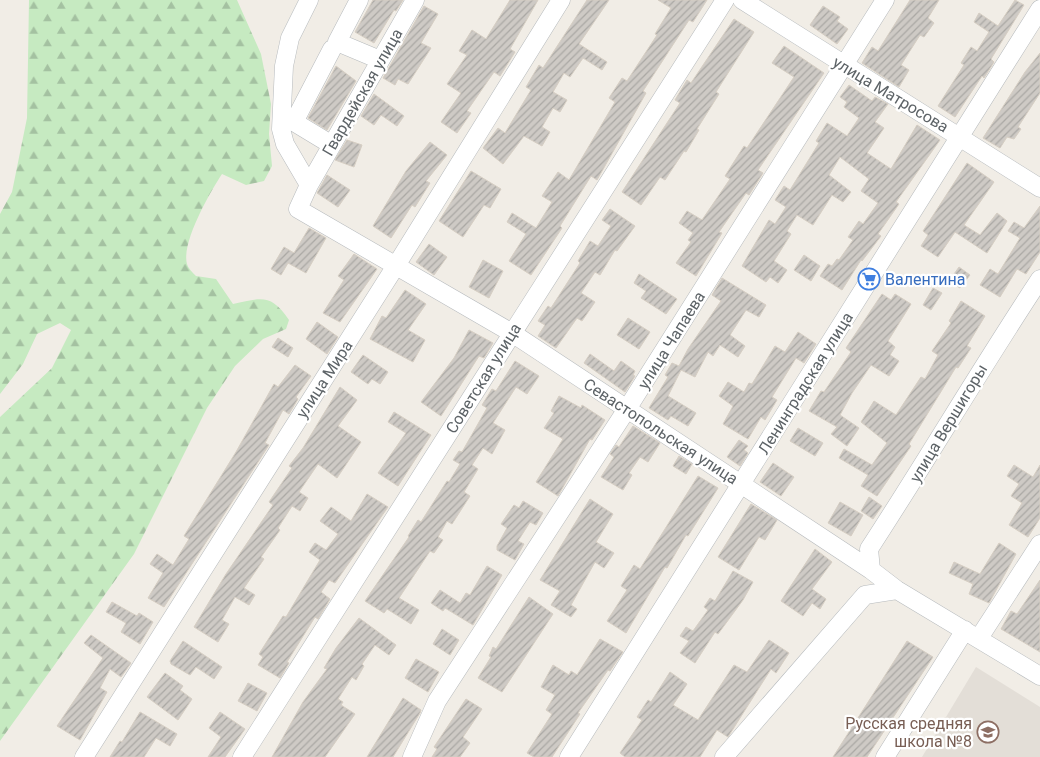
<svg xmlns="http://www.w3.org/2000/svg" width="1040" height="757" viewBox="0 0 1040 757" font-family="Roboto,sans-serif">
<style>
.education{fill:#e3ded7}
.forest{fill:url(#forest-firs)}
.building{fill:url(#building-hatch);stroke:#d6cec3}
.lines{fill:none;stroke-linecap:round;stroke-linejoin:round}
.minor-casing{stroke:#b6babd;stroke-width:19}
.minor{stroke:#fff;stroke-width:18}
.labels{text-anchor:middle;stroke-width:4.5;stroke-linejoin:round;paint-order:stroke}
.street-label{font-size:16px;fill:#5d6367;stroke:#fff}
.shop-label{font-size:16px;fill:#366cbe;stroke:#fff;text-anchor:start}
.education-label{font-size:16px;fill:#785e54;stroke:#fff;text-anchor:end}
</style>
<defs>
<pattern id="forest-firs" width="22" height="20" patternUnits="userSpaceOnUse" patternTransform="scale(1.25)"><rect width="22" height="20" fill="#c6eac1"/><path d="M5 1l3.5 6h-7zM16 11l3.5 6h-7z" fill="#a4c1a1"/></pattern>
<pattern id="building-hatch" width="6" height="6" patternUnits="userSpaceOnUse" patternTransform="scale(1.25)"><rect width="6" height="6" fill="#cecac5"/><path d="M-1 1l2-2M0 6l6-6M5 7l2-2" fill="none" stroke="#aaa8a4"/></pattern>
</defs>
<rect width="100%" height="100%" fill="#f1ede6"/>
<path class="education" d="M976 667 1040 707V757H922Z"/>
<path class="forest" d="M29 0H237L261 54 271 104 269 134 272 166 264 181 246 185 222 174C210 192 181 243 187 264 188 268 193 273 196 276L216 279 233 304C261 298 271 293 289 320L286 329 263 339 235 366 207 408 134 554 0 741V417L52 368 71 330 60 323 37 334 23 364 0 394V214L12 192 27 118Z"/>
<path class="building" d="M373 0H403L396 11 394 10 374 43 355 32Z
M510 0H538L510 49 515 52 500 76 494 72 467 111 471 113 457 133 441 122 461 93 447 84 467 55 459 51 472 30 486 39Z
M587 0H609L579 44 607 62 602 70 583 58 570 77 564 73 553 92 567 100 560 112 553 108 542 127 550 132 542 146 524 136 503 164 483 148 498 128 505 133 531 90 526 87 539 65 543 68Z
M658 0H707L693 22 689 20 643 91 646 93 597 180 591 176 560 226 562 228 531 275 509 261 526 234 507 222 512 213 536 228 552 202 542 196 558 172 569 180 615 102 609 98 622 78 627 81 657 35 655 34 671 8Z
M910 0H939L928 18 934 23 924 37 920 35 901 65 909 70 899 87 862 63 872 47 878 51Z
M1015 0 1024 5 991 59 994 62 984 78 982 76 955 117 938 106 964 65 961 63 971 47 977 51 989 32 974 22 979 13 998 26Z
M424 6 438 14 421 43 431 48 408 84 398 79 395 85 383 78Z
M823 6 840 17 837 21 848 29 837 44 810 25Z
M734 19 754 32 716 92 719 94 697 129 699 130 686 152 684 151 665 180 660 177 641 205 622 192 680 103 675 100 687 80 691 83Z
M784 46 824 73 758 170 763 173 749 195 746 193 719 232 722 233 696 276 676 263 691 242 688 240 693 233 679 223 687 211 702 220 730 179 725 176 744 146 747 148 794 77 772 63Z
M1040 53V93L1018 127 1021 129 1014 139 1007 137 1000 148 983 138 1025 72Z
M336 66 356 81 327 130 308 118Z
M849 85 872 101 875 97 888 104 875 122 884 128 867 153 891 169 917 125 940 140 896 202 899 204 878 234 881 236 862 261 861 260 842 290 820 276 828 264 832 266 837 259 839 260 853 240 848 237 859 221 863 224 878 203 861 191 869 179 840 157 829 175 851 192 843 202 832 195 813 225 797 215 787 231 791 234 774 261 787 270 778 283 770 277 766 282 742 266 769 220 775 224 786 207 775 200 784 186 790 190 819 143 816 141 827 123 847 136 859 118 844 107 847 102 840 97Z
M374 94 404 116 397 126 381 115 374 125 361 116Z
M347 140 362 145 354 167 335 160Z
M430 142 447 155 426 181 430 183 415 207 412 205 391 238 373 226 406 171Z
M967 163 994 182 964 225 980 235 997 213 1007 221 987 253 955 232 938 257 921 246 928 235 923 231Z
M471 171 501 189 490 208 484 205 463 237 439 221Z
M327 175 350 190 338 207 317 193Z
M1040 206V252L1026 274 1017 269 1000 297 980 285 990 269 998 274 1020 238 1008 231 1014 222 1024 228Z
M610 209 635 226 617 251 615 250 600 275 595 272 581 293 595 302 582 321 577 318 556 348 538 336 545 325 538 321 548 306 551 308 580 263 578 261 590 241 598 246 611 226 602 220Z
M309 228 326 238 306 273 288 263 281 275 271 269 284 247 294 253Z
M429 244 447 257 434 275 416 262Z
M354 254 377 269 340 322 323 313 344 280 338 276Z
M804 255 820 266 811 281 794 270Z
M483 260 503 271 489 298 469 287Z
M959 267 970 275 960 288 949 281Z
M639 274 677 299 666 314 641 298 646 291 634 283Z
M722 278 766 305 759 317 746 310 730 335 745 346 738 357 720 345 713 356 708 352 695 377 681 370 668 396 696 413 688 426 671 416 668 420 649 408 668 377 665 375 672 363 679 366 688 349 721 301 712 295Z
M933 288 942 293 931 310 923 305Z
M405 290 426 304 408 330 425 340 413 362 370 339 382 316 386 318Z
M882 294 891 300 895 294 911 304 888 341 895 347 890 355 899 361 889 376 871 365 852 393 840 415 859 428 847 446 831 434 837 427 809 411 821 391 824 392 851 352 846 348Z
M961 301 985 316 967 346 971 348 958 368 956 367 909 444 911 446 877 496 861 486 868 475 839 458 844 449 872 465 887 443 861 422 874 401 896 415 921 377 925 379 938 355 932 351 951 323 949 321Z
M628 318 650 332 639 349 617 335Z
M317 322 338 337 327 354 306 339Z
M469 330 493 343 484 358 479 356 441 416 421 402 454 358Z
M798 332 816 344 804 363 796 358 772 397 777 400 765 420 761 417 748 439 723 424 733 406 719 396 728 382 744 392 749 383 752 384 775 346 785 352Z
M278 338 293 348 288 357 272 347Z
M590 354 614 371 621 361 635 371 633 375 635 376 625 392 584 363Z
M363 355 388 372 380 384 372 379 368 384 351 372Z
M515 361 539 376 527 394 516 387 493 423 505 430 492 454 483 448 472 465 478 469 464 492 470 496 452 524 447 521 438 537 443 540 434 553 430 551 399 598 419 610 411 624 387 609 384 613 365 601 409 537 408 536 418 520 421 522 447 481 449 482 460 464 453 460 459 451 462 452 487 408 482 405 492 389 496 391Z
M295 365 311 376 296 397 298 399 289 414 283 410 265 443 269 445 164 607 148 598 163 573 150 564 157 554 173 565 189 539 184 536 236 452 274 384 278 387Z
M340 387 357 400 338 426 361 442 337 478 318 464 299 492 308 498 300 511 292 506 278 528 280 530 261 557 264 559 244 588 255 595 249 605 235 597 222 620 229 624 218 642 194 627 226 574 273 505 269 502 292 468 289 466 303 448Z
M559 396 581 408 582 405 605 420 592 440 590 439 558 496 536 482 563 439 544 428 554 413 551 411Z
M394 412 431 435 398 486 378 473 406 433 388 422Z
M633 426 660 443 648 462 640 457 629 473 632 475 623 490 601 477 614 457 610 454 616 445 619 447Z
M798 428 823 443 815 456 790 441Z
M739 440 748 446 744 450 748 453 740 466 727 457Z
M679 456 692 464 686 474 673 466Z
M773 463 794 477 781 496 760 482Z
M1014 465 1033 477 1040 465V518L1028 537 1009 525 1022 503 1011 496 1019 484 1007 476Z
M698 476 718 488 688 536 686 535 667 568 665 567 626 633 607 621 627 590 621 586 634 565 640 569Z
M367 494 388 507 335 583 329 580 321 592 330 599 318 619 315 617 287 662 289 663 280 678 258 665 263 657 259 654 283 616 286 617 320 560 309 552 315 543 326 550 338 534 320 521 331 507 351 521Z
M869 497 882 506 873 519 861 511Z
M590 499 613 514 596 542 614 553 604 568 595 562 571 605 577 609 571 617 551 605 560 591 540 580Z
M523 501 543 513 536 525 530 522 518 541 524 544 515 560 497 550V546L507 528 501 524 514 505 519 508Z
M840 502 863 515 851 536 828 523Z
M751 504 777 520 765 540 759 537 739 570 718 557Z
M999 543 1016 554 989 603 969 594 973 584 949 573 954 562 980 574Z
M815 549 832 562 812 589 826 599 820 609 812 603 803 616 781 601Z
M487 566 502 575 473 625 445 608 443 611 431 603 440 590 460 603 466 593 470 595Z
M733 571 753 582 743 600 718 634 715 632 695 663 680 653 689 641 680 636 686 627 693 631 708 610 704 607 710 598 715 601Z
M1040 580V652L1001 629 1011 611 1017 614Z
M529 597 553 614 502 692 478 678 491 657 489 656 493 647 496 649Z
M112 602 137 616 139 613 153 622 140 644 121 632 126 623 106 612Z
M359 618 396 645 389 655 375 645 362 664 364 666 356 680 352 677 338 699 343 702 341 705 355 714 325 757H272L303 702 327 669 324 668 336 648Z
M442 629 459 640 450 655 433 644Z
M91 635 131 663 121 677 110 669 100 688 107 692 80 740 57 726 103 658 84 643Z
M600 639 623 652 610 671 608 670 578 713 580 714 552 757H534L527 753 552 714 546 710 555 695 541 687 553 665 569 675 571 671 577 675Z
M769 640 789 653 776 673 771 669 728 737 717 730 700 757H625L620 753 642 720 637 717 648 700 651 702 670 672 687 684 673 705 698 720 734 665 747 672Z
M183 641 222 667 214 679 196 667 190 675 171 664 170 661Z
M907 641 933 657 867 757H833Z
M416 659 439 672 428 692 405 678Z
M165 673 183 686 180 690 192 699 178 720 147 697Z
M248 683 267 693 257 711 238 701Z
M403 698 421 710 420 713 393 757H367Z
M466 699 482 709 463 737 470 743 460 757H432L437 749 434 747Z
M140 712 177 734 170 746 156 738 144 757H110L120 741 122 742Z
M220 712 245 729 225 757H208L221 737 209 728Z"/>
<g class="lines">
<g class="minor-casing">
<path id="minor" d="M309 0 290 38 284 66 281 129 285 144 309 185
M359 0 337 42 380 60
M415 0 309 185 298 209 512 333 871 570 897 590 1040 676
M742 0 1040 188
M332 49 294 122 332 145
M871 570 869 549C927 460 981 368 1040 279
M979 638 1040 544
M84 757 397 264 561 0
M242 757 725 0
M412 757 437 701 627 409 885 0
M569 757 1040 9
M724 757 865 595 897 590
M885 757 965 630"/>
</g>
<use href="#minor" class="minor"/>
</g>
<defs>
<g id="supermarket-ring" transform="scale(1.125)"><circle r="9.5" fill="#fff" stroke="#3f7fe0" stroke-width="1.5"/><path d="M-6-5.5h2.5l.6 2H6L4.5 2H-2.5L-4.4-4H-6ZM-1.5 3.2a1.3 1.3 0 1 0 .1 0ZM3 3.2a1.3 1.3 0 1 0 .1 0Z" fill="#3f7fe0"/></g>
<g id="school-ring" transform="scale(1.125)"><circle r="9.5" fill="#fff" stroke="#8d6e63" stroke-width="1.5"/><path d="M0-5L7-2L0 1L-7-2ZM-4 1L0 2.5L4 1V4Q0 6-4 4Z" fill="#8d6e63"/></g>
</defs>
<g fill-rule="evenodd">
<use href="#supermarket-ring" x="869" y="279"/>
<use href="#school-ring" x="988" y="732"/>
</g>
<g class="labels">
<g class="street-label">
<text transform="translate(362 92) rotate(-60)" y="6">Гвардейская улица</text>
<text transform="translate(891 94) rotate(31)" y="6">улица Матросова</text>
<text transform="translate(671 340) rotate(-58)" y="6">улица Чапаева</text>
<text transform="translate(483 378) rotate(-58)" y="6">Советская улица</text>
<text transform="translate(324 379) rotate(-57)" y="6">улица Мира</text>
<text transform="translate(805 383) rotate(-58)" y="6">Ленинградская улица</text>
<text transform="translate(948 423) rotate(-59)" y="6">улица Вершигоры</text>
<text transform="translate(661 431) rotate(33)" y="6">Севастопольская улица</text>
</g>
<g class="shop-label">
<text x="885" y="285">Валентина</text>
</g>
<g class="education-label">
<text x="972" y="729">Русская средняя<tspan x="972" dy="18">школа №8</tspan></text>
</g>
</g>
</svg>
